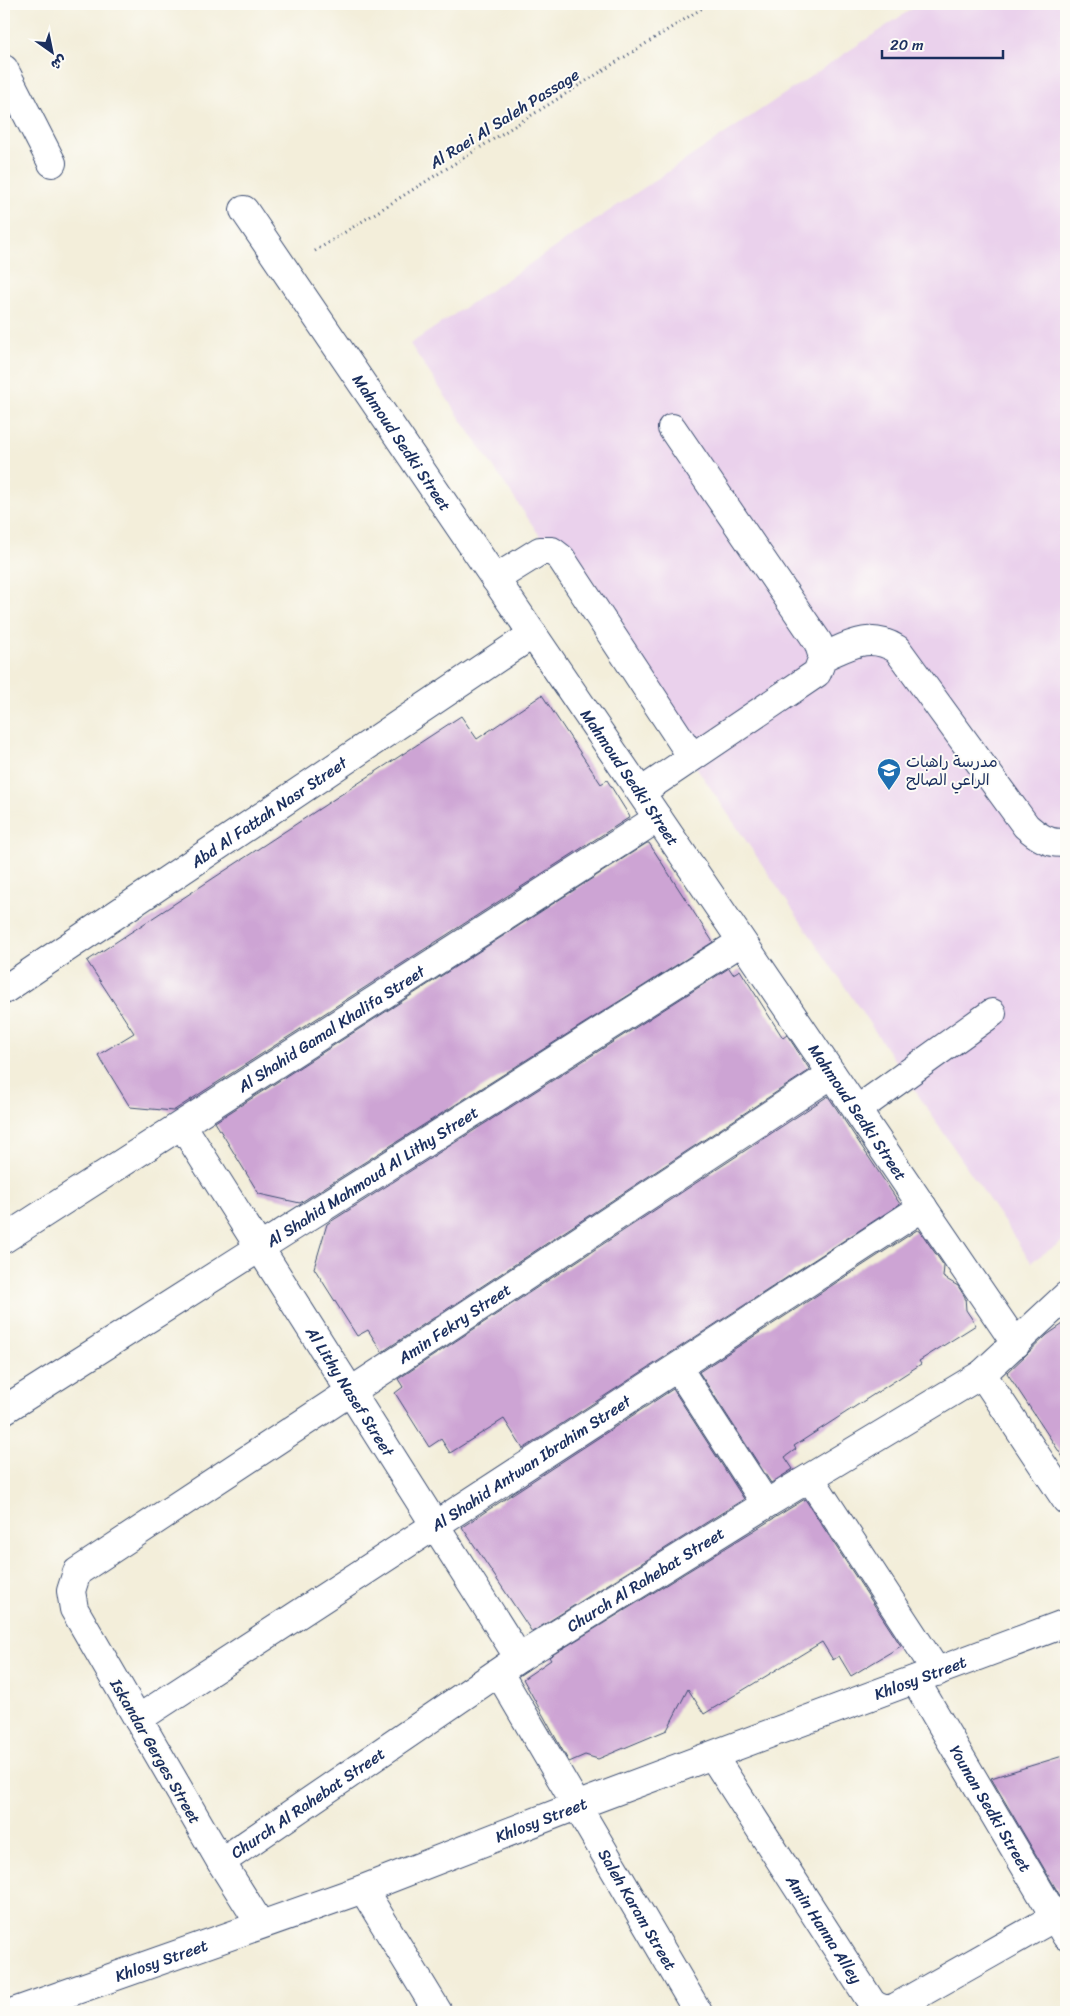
<svg xmlns="http://www.w3.org/2000/svg" width="1070" height="2016" viewBox="0 0 1070 2016" font-family="Sriracha,'Playpen Sans Arabic',sans-serif">
<style>
.built{fill:#ead1ec}
.building{fill:#cda4d4}
.lines{fill:none;stroke-linecap:round;stroke-linejoin:round}
.minor-casing{stroke:#3b4c71;stroke-width:30}
.major-casing{stroke:#3b4c71;stroke-width:30}
.path{stroke:#3b4c71;stroke-width:3;stroke-dasharray:1 4;stroke-linecap:butt}
.minor{stroke:#fff;stroke-width:28}
.major{stroke:#fff;stroke-width:28}
.labels{text-anchor:middle;stroke-width:4;stroke-linejoin:round;paint-order:stroke}
.street-label{font-size:16px;fill:#1b2f5e;stroke:#fdfcf7}
.poi-label{font-size:16px;fill:#1b2f5e;stroke:#fdfcf7;text-anchor:start}
</style>
<rect width="100%" height="100%" fill="#fdfcf7"/>
<filter id="ink" filterUnits="userSpaceOnUse"><feTurbulence type="fractalNoise" baseFrequency=".02" numOctaves="2"/><feDisplacementMap in="SourceGraphic" scale="10" xChannelSelector="R" yChannelSelector="G"/><feConvolveMatrix kernelMatrix="1 2 1 2 8 2 1 2 1" color-interpolation-filters="sRGB"/></filter>
<filter id="wash" filterUnits="userSpaceOnUse"><feTurbulence type="fractalNoise" baseFrequency=".0096" numOctaves="4" result="noise"/><feDisplacementMap in="SourceGraphic" scale="20" xChannelSelector="R" yChannelSelector="G"/><feGaussianBlur stdDeviation="1.12" result="paint"/><feColorMatrix in="noise" values="0 0 0 0 0 0 0 0 0 0 0 0 0 0 0 0 0 1.4 0 .05"/><feComposite in="paint" operator="in"/></filter>
<g filter="url(#wash)">
<rect width="100%" height="100%" fill="#f3eeda"/>
<path class="built" d="M919 4H1066V1239L1031 1262 410 344Z"/>
<g id="blocks">
<path class="building" d="M542 695 601 784 607 780 630 817 173 1111 130 1107 98 1055 134 1033 87 961 461 716 477 739Z
M647 843H649L713 942 300 1203 259 1194 215 1122Z
M729 968 733 974 740 970 783 1038 787 1035 810 1070 382 1352 368 1330 357 1336 314 1268 327 1224Z
M828 1096 900 1204 523 1449 504 1419 450 1453 441 1439 429 1447 395 1393 403 1387 398 1379Z
M917 1230 920 1231 944 1266 943 1277 958 1286 965 1297 966 1310 976 1325 919 1361 921 1364 794 1446 796 1449 785 1457 793 1469 771 1483 699 1372Z
M1066 1322V1462L1007 1373 1047 1335Z
M673 1389 744 1499 532 1632 462 1527Z
M805 1499 901 1646 851 1676 839 1656 833 1660 822 1642 704 1714 688 1689 667 1730 598 1759 585 1755 569 1762 523 1679 551 1660 549 1657Z
M1066 1755V1906L991 1778Z"/>
</g>
</g>
<g filter="url(#ink)">
<use href="#blocks" fill-opacity="0" stroke="#3b4c71" stroke-width="1"/>
<g class="lines">
<g class="minor-casing">
<g id="minor">
<path d="M4 69 52 163"/>
<path id="s1" d="M244 210 1016 1344"/>
<path d="M495 579 540 551H552L561 558 692 757"/>
<path d="M823 657C850 645 869 632 897 649L1026 826C1037 836 1051 846 1066 842"/>
<path d="M641 792 817 673 823 657 818 642 672 428"/>
<path id="s2" d="M4 990 533 634"/>
<path d="M857 1110 992 1013"/>
<path id="s3" d="M182 1125 519 1658"/>
<path id="s4" d="M4 1239 658 818"/>
<path d="M678 1368 766 1504"/>
<path d="M982 1374 1066 1500"/>
<path id="s5" d="M4 1410 741 942"/>
<path d="M810 1478 937 1672"/>
<path id="s6" d="M499 1673 698 2012"/>
<path id="s7" d="M915 1680 1066 1936"/>
<path id="s8" d="M138 1719 923 1207"/>
<path id="s9" d="M713 1756 872 2003C880 2009 887 2011 896 2007L1055 1917"/>
<path id="s10" d="M221 1862 519 1658 766 1504 982 1374 1066 1296"/>
<path d="M363 1889 438 2012"/>
<path id="s11" d="M260 1924 221 1862 74 1609 71 1591 77 1572 832 1074"/>
</g>
</g>
<g class="major-casing">
<g id="major">
<path id="s12" d="M14 2012 363 1889 576 1806 1066 1623"/>
</g>
</g>
<path class="path" d="M315 251 709 4"/>
<use href="#minor" class="minor"/>
<use href="#major" class="major"/>
</g>
</g>
<defs>
<g id="school-pin" transform="scale(1.25)"><path d="M0 17L-7.5 6A9.5 9.5 0 1 1 7.5 6Z" fill="#1f6fb2" stroke="#fdfcf7"/><path d="M0-5L7-2L0 1L-7-2ZM-4 1L0 2.5L4 1V4Q0 6-4 4Z" fill="#fff"/></g>
</defs>
<g fill-rule="evenodd">
<use href="#school-pin" x="889" y="770"/>
</g>
<g class="labels">
<g class="street-label">
<text transform="translate(504 118) rotate(-32)" y="6">Al Raei Al Saleh Passage</text>
<text dy="6" stroke="none"><textPath href="#s1" startOffset="281">Mahmoud Sedki Street</textPath></text>
<text dy="6" stroke="none"><textPath href="#s1" startOffset="686">Mahmoud Sedki Street</textPath></text>
<text dy="6" stroke="none"><textPath href="#s2" startOffset="319">Abd Al Fattah Nasr Street</textPath></text>
<text dy="6" stroke="none"><textPath href="#s4" startOffset="389">Al Shahid Gamal Khalifa Street</textPath></text>
<text dy="6" stroke="none"><textPath href="#s1" startOffset="1091">Mahmoud Sedki Street</textPath></text>
<text dy="6" stroke="none"><textPath href="#s5" startOffset="436">Al Shahid Mahmoud Al Lithy Street</textPath></text>
<text dy="6" stroke="none"><textPath href="#s11" startOffset="856">Amin Fekry Street</textPath></text>
<text dy="6" stroke="none"><textPath href="#s3" startOffset="315">Al Lithy Nasef Street</textPath></text>
<text dy="6" stroke="none"><textPath href="#s8" startOffset="469">Al Shahid Antwan Ibrahim Street</textPath></text>
<text dy="6" stroke="none"><textPath href="#s10" startOffset="510">Church Al Rahebat Street</textPath></text>
<text dy="6" stroke="none"><textPath href="#s12" startOffset="966">Khlosy Street</textPath></text>
<text transform="translate(156 1751) rotate(60)" y="6">Iskandar Gerges Street</text>
<text dy="6" stroke="none"><textPath href="#s10" startOffset="105">Church Al Rahebat Street</textPath></text>
<text dy="6" stroke="none"><textPath href="#s7" startOffset="149">Younan Sedki Street</textPath></text>
<text dy="6" stroke="none"><textPath href="#s12" startOffset="561">Khlosy Street</textPath></text>
<text dy="6" stroke="none"><textPath href="#s6" startOffset="274">Saleh Karam Street</textPath></text>
<text dy="6" stroke="none"><textPath href="#s9" startOffset="206">Amin Hanna Alley</textPath></text>
<text dy="6" stroke="none"><textPath href="#s12" startOffset="156">Khlosy Street</textPath></text>
</g>
<g class="poi-label">
<text x="906" y="767">مدرسة راهبات<tspan x="906" dy="18">الراعي الصالح</tspan></text>
</g>
</g>
<rect width="1070" height="2016" fill="none" stroke="#fdfcf7" stroke-width="20"/>
<g transform="translate(52 52) rotate(147)" stroke="#fdfcf7" stroke-width="4" paint-order="stroke">
<path d="M0-4L9 19L0 12L-9 19Z" fill="#1b2f5e"/>
<text y="-8" font-size="14" font-weight="bold" text-anchor="middle" fill="#1b2f5e">ش</text>
</g>
<path d="M882 50v8h121v-8" fill="none" stroke="#1b2f5e" stroke-width="2.5"/>
<text x="890" y="50" font-size="15" fill="#1b2f5e" stroke="#fdfcf7" stroke-width="4" paint-order="stroke">20 m</text>
</svg>
